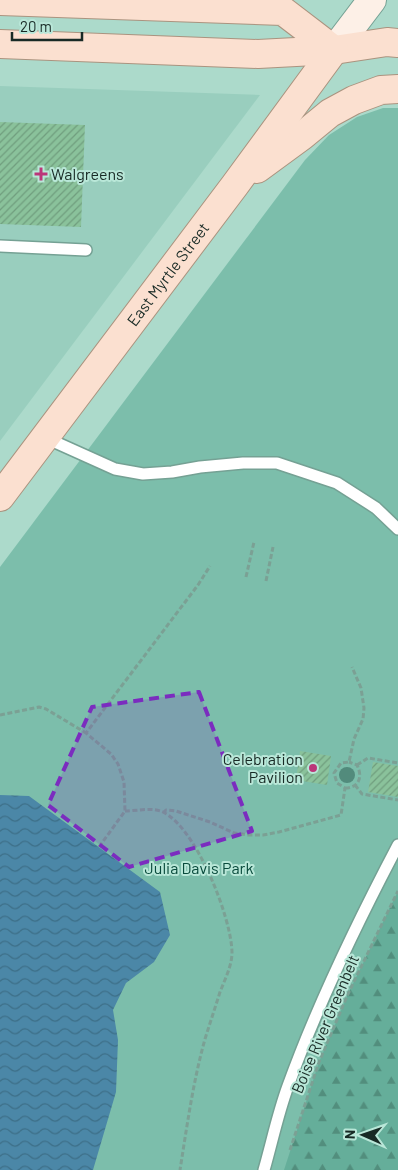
<svg xmlns="http://www.w3.org/2000/svg" width="398" height="1170" viewBox="0 0 398 1170" font-family="Barlow,sans-serif">
<style>
.built{fill:#99cebe}
.green{fill:#7cbeab}
.forest{fill:url(#forest-firs)}
.water{fill:url(#water-waves)}
.building{fill:url(#building-hatch)}
.lines{fill:none;stroke-linecap:round;stroke-linejoin:round}
.service-casing{stroke:#75a194;stroke-width:14}
.secondary-casing{stroke:#75a194;stroke-width:30}
.primary-casing{stroke:#aa937f;stroke-width:30}
.path{stroke:#7ba094;stroke-width:3;stroke-dasharray:5 2.5;stroke-linecap:butt}
.service{stroke:#fff;stroke-width:11}
.secondary{stroke:#fdf0e7;stroke-width:28}
.primary{stroke:#fbe0d0;stroke-width:28}
.tree{fill:#528b7c}
.marked{fill:#7b2cbf;fill-opacity:0.2;stroke:#7b2cbf;stroke-width:4;stroke-dasharray:10 6;stroke-linejoin:round}
.poi-dot{fill:#bb3679;stroke:#b9e7d8;stroke-width:2}
.labels{text-anchor:middle;stroke-width:4;stroke-linejoin:round;paint-order:stroke}
.poi-label{font-size:16px;fill:#182a25;stroke:#b9e7d8;text-anchor:start}
.street-label{font-size:16px;fill:#182a25;stroke:#b9e7d8}
.park-label{font-size:16px;fill:#094a3c;stroke:#b9e7d8}
</style>
<defs>
<pattern id="forest-firs" width="22" height="20" patternUnits="userSpaceOnUse" patternTransform="scale(1.25)"><rect width="22" height="20" fill="#65ae9a"/><path d="M5 1l3.5 6h-7zM16 11l3.5 6h-7z" fill="#528e7d"/></pattern>
<pattern id="water-waves" width="16" height="10" patternUnits="userSpaceOnUse" patternTransform="scale(1.25)"><rect width="16" height="10" fill="#4b87a7"/><path d="M0 5q4-4 8 0t8 0" fill="none" stroke="#3d6f88"/></pattern>
<pattern id="building-hatch" width="6" height="6" patternUnits="userSpaceOnUse" patternTransform="scale(1.25)"><rect width="6" height="6" fill="#8ac29b"/><path d="M-1 1l2-2M0 6l6-6M5 7l2-2" fill="none" stroke="#709e7e"/></pattern>
</defs>
<rect width="100%" height="100%" fill="#acdacb"/>
<path class="built" d="M0 86 260 95 0 441Z"/>
<path class="green" d="M383 108H398V1170H0V567L305 160 329 135 357 117Z"/>
<path class="forest" d="M398 891V1170H284L319 1062 348 994Z"/>
<path class="water" d="M0 795 29 796 160 892 170 935 154 962 126 983 113 1010 118 1040 116 1092 93 1170H0Z"/>
<path class="building" d="M0 122 85 125 81 227 0 224Z
M300 751 331 756 327 785 296 780Z
M373 762 398 766V797L368 792Z"/>
<g class="lines">
<g class="service-casing">
<path id="service" d="M0 246 86 250
M46 438 115 469 143 474 172 472 200 467 243 463H277L337 483 376 508 398 529
M264 1170C272 1142 278 1113 288 1086 318 1003 357 923 398 845"/>
</g>
<g class="secondary-casing">
<path id="secondary" d="M334 50 372 0"/>
</g>
<g class="primary-casing">
<g id="primary">
<path d="M0 1 283 11 334 50"/>
<path d="M0 44 258 54 334 50 387 42 398 43"/>
<path d="M257 169 302 136 330 113 354 100 381 90 398 89"/>
<path id="s1" d="M0 497 235 185 334 50"/>
</g>
</g>
<path class="path" d="M246 577 254 542
M266 581 273 547
M0 715 39 707 46 709 86 733
M357 765 368 758 398 763
M355 785 362 794 398 800
M345 788C359 788 363 777 357 765L349 762
M125 811C136 811 152 807 163 812 196 828 231 916 232 952 232 966 225 979 220 992 215 1008 210 1023 205 1039 193 1082 187 1126 180 1170
M163 813 166 810 176 811 210 822 234 833 248 835H263L279 832 341 815 345 788 337 783 334 773 341 763 349 762 354 739 363 719 364 708 361 688 352 667
M99 847 125 811 124 782 118 764 111 754 86 733 198 585 210 566
M290 1150 319 1062 348 994 398 891"/>
<use href="#service" class="service"/>
<use href="#secondary" class="secondary"/>
<use href="#primary" class="primary"/>
</g>
<circle class="tree" cx="347" cy="775" r="8"/>
<path class="marked" d="M199 692 252 831 129 867 48 805 92 707Z"/>
<g class="poi-dot">
<path d="M38.5 166.5h5v5h5v5h-5v5h-5v-5h-5v-5h5z"/>
<circle cx="313" cy="768" r="5"/>
</g>
<g class="labels">
<g class="poi-label">
<text x="51" y="180">Walgreens</text>
<text x="303" y="765" text-anchor="end">Celebration<tspan x="303" dy="18">Pavilion</tspan></text>
</g>
<g class="street-label">
<text dy="6" stroke="none"><textPath href="#s1" startOffset="279">East Myrtle Street</textPath></text>
<text transform="translate(325 1024) rotate(-67)" y="6">Boise River Greenbelt</text>
</g>
<g class="park-label">
<text x="199" y="874">Julia Davis Park</text>
</g>
</g>
<g transform="translate(363 1135) rotate(272)" stroke="#b9e7d8" stroke-width="4" paint-order="stroke">
<path d="M0-4L9 19L0 12L-9 19Z" fill="#182a25"/>
<text y="-8" font-size="14" font-weight="bold" text-anchor="middle" fill="#182a25">N</text>
</g>
<path d="M12 32v8h70v-8" fill="none" stroke="#182a25" stroke-width="2.5"/>
<text x="20" y="32" font-size="15" fill="#182a25" stroke="#b9e7d8" stroke-width="4" paint-order="stroke">20 m</text>
</svg>
